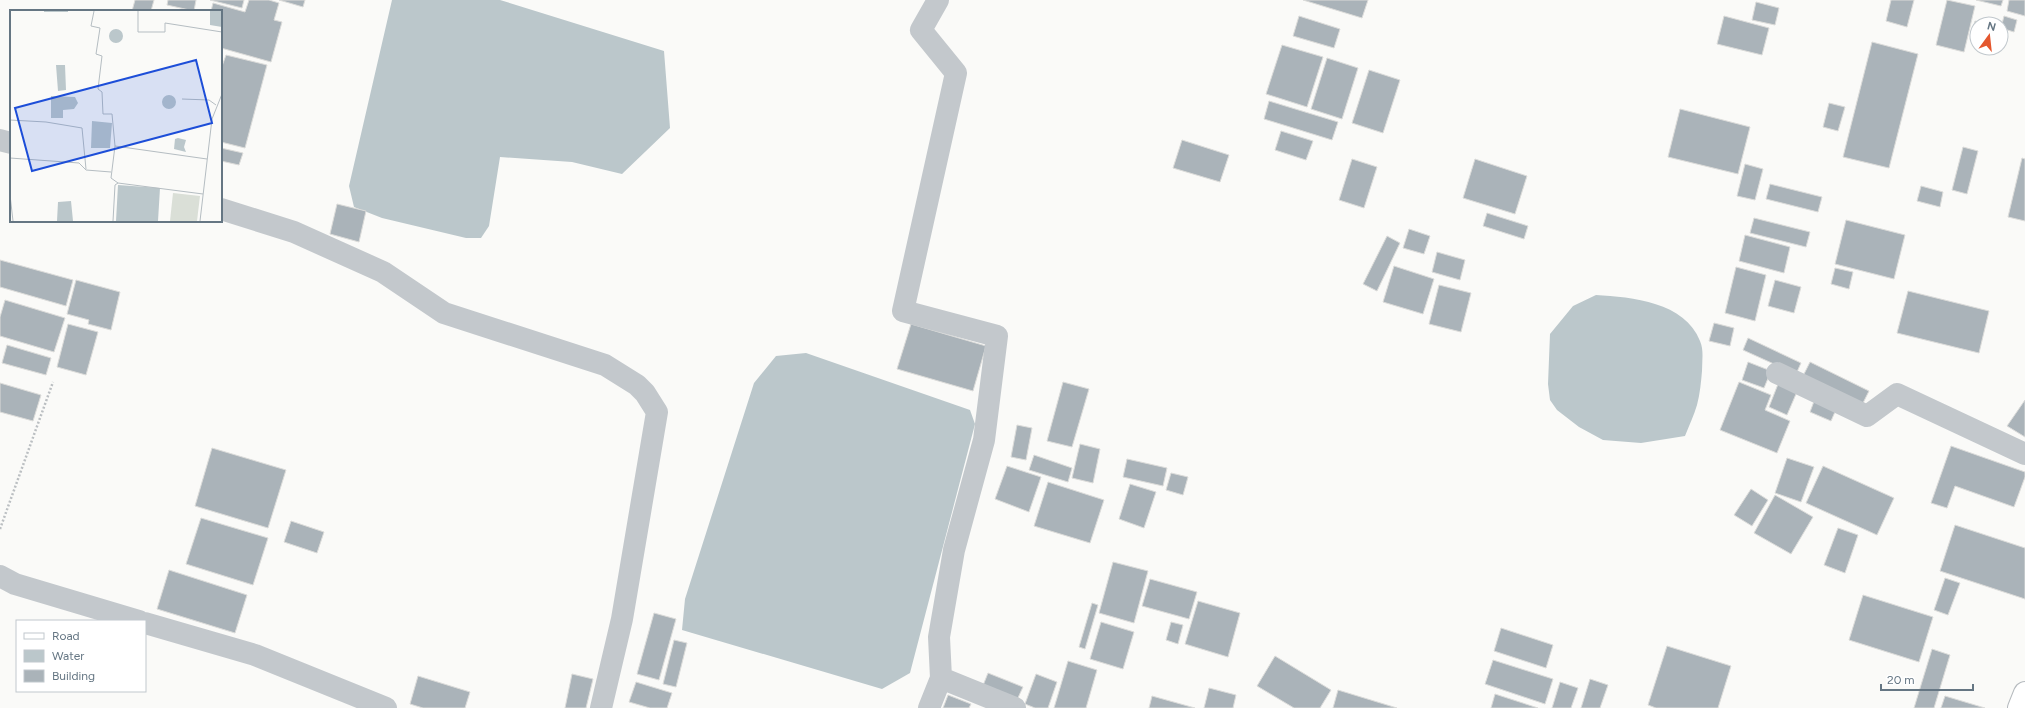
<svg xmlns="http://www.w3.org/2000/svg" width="2025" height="708" viewBox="0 0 2025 708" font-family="Figtree,sans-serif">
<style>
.water{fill:#bbc7cb}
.building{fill:#aab3b9;stroke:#dcdcda}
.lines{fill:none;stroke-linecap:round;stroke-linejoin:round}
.primary-casing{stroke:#b5babe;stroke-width:24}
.path{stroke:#bbbfc2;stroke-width:2.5;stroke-dasharray:2 2;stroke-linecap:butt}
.minor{stroke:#c3c8cc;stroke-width:22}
.primary{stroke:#fff;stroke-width:22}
.inset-river{fill:none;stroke:#bbc7cb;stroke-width:2}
.inset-road{fill:none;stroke:#b5bdc2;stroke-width:1}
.view{fill:#1d4ed8;fill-opacity:0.15;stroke:#1d4ed8;stroke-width:2}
.inset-edge{fill:none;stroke:#657683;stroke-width:2}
</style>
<rect width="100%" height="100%" fill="#fafaf8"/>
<path class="water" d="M392 0H500L664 51 670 128 622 174 572 162 500 157 489 226 481 238H466L382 218 354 207 349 186Z
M1596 295C1632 297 1685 302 1700 341 1704 350 1702 361 1702 371 1701 382 1700 394 1697 405 1694 415 1689 426 1685 436L1641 443 1603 440 1579 427 1557 410 1550 400 1548 384 1550 334 1573 306Z
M806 353 970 410 975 424 910 673 882 689 682 630 685 599 754 383 776 356Z"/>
<path class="building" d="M135 0H154L151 11H132Z
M168 0H196L194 11 167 5Z
M210 0H244L242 8Z
M249 0H269L279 3 274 20 282 22 271 62 221 48V11H211L213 3 245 12Z
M279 0H305L303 7Z
M1303 0H1368L1362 18Z
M1891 0H1914L1907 27 1886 21Z
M1947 0 1975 6 1964 52 1936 45Z
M1976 0H2003L2001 6Z
M2009 0H2025V16L2007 11Z
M1756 2 1779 8 1775 25 1752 20Z
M1299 16 1340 29 1334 48 1293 36Z
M1724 16 1769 28 1762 55 1717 44Z
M2004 16 2017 20 2014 32 2001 28Z
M1975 21 1986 24H1977V36L1972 35Z
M1872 42 1918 54 1889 168 1843 157Z
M1282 45 1323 57 1307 107 1266 94Z
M226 55 267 65 245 148 221 142V69Z
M1327 58 1358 68 1342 119 1311 109Z
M1369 70 1400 80 1383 133 1352 123Z
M1269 101 1338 122 1332 140 1264 119Z
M1829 103 1845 107 1838 131 1823 127Z
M1680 109 1750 127 1738 174 1668 157Z
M1281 131 1313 141 1306 160 1275 150Z
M1182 140 1229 155 1220 182 1173 168Z
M1963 147 1978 151 1967 194 1952 190Z
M221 148 243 153 239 165 221 161Z
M2022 158 2025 159V221L2008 217Z
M1352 159 1377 167 1364 208 1339 200Z
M1475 159 1527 176 1515 214 1463 198Z
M1745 164 1763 169 1755 200 1737 196Z
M1770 184 1822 197 1818 212 1766 199Z
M1921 186 1943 192 1940 207 1917 201Z
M337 204 366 211 359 242 330 234Z
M1487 213 1528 226 1524 239 1483 226Z
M1754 218 1810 232 1806 247 1750 233Z
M1846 220 1905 235 1894 279 1835 264Z
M1409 229 1430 236 1424 254 1403 248Z
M1745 235 1790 247 1784 273 1739 261Z
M1387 236 1400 243 1377 291 1363 284Z
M1437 252 1465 260 1460 280 1432 272Z
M0 260 73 280 66 306 0 287Z
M1394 266 1434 279 1423 314 1383 302Z
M1736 267 1766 275 1755 321 1725 313Z
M1835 268 1853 272 1849 289 1831 284Z
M76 280 120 292 111 330 88 324 89 320 67 314Z
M1775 280 1801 287 1794 313 1768 306Z
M1439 285 1471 293 1461 332 1429 324Z
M1908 291 1989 311 1979 353 1897 333Z
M5 300 65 318 54 352 0 336V317Z
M1714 323 1734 328 1730 346 1709 341Z
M68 324 98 332 86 375 57 367Z
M911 324 986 346 973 391 897 369Z
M1748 338 1801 363 1796 374 1743 350Z
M7 345 51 358 46 375 2 363Z
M1748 362 1771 371 1764 388 1742 380Z
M1810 362 1869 391 1860 409 1801 380Z
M1780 379 1799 387 1787 415 1769 407Z
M1063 382 1089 389 1072 447 1047 441Z
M1739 382 1771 395 1765 410 1790 421 1777 453 1720 430Z
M0 383 41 395 33 421 0 412Z
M1816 396 1838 405 1831 421 1810 412Z
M2025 400V437L2007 426Z
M1017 425 1032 428 1026 460 1011 457Z
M1080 444 1100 449 1093 483 1072 478Z
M1951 446 2025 472V477L2014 507 1955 486 1947 508 1931 503Z
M212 448 286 470 268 528 195 506Z
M1034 455 1072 468 1068 482 1029 470Z
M1787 458 1814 467 1801 502 1775 493Z
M1127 459 1167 468 1163 486 1123 477Z
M1007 466 1041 477 1029 512 995 499Z
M1823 466 1894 498 1877 535 1806 503Z
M1171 473 1188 477 1183 495 1166 490Z
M1048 482 1104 500 1090 543 1034 526Z
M1130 484 1156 492 1144 528 1119 519Z
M1751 489 1768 500 1752 526 1734 515Z
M1775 495 1813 517 1791 554 1754 533Z
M201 518 268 538 253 585 186 564Z
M291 521 324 532 317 553 284 542Z
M1955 525 2025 548V599L1940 571Z
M1838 528 1858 535 1845 573 1824 565Z
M1113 562 1148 571 1134 623 1099 613Z
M169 570 247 595 235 633 157 609Z
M1945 578 1960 583 1948 615 1934 610Z
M1150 579 1197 592 1189 619 1142 606Z
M1863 595 1933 617 1919 662 1849 640Z
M1198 601 1240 613 1228 657 1185 644Z
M1092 603 1098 605 1085 649 1079 647Z
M654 613 676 619 659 680 637 674Z
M1101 622 1134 632 1123 669 1090 659Z
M1171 622 1183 625 1178 644 1166 640Z
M1501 628 1553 645 1546 668 1494 651Z
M674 640 687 643 676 687 663 684Z
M1667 646 1731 666 1718 708H1656L1648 705Z
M1932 649 1950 655 1934 708H1914Z
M1275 656 1331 690 1320 708H1294L1257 686Z
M1493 660 1553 679 1545 704 1485 684Z
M1068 661 1097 670 1086 708H1054Z
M988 673 1023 687 1016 702 982 688Z
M572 674 593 679 586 708H565Z
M1036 674 1057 682 1048 708H1035L1025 704Z
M418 676 470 692 465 708H423L410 704Z
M1590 679 1608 685 1600 708H1581Z
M636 682 672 693 667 708H650L629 702Z
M1560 682 1578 688 1571 708H1552Z
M1209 688 1236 695 1233 708H1204Z
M1338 690 1397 708H1333Z
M1495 694 1538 708H1491Z
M948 695 971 704 969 708H943Z
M1152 696 1195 708H1149Z
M1945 696 1985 708H1941Z"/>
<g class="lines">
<g class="primary-casing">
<path id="primary" d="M2019 708 2025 693"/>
</g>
<path class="path" d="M0 529 53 382"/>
<path class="minor" d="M938 0 921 30 956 73 903 311 997 336 984 440 954 550 939 637 941 678
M0 140 11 143
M221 209 294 232 383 272 444 313 605 365 637 385 645 393 657 412 622 619 601 708
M1777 373 1867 416 1897 394 2025 454
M0 576 15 584 139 621
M145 623 255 655 386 708
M929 708 941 678 1015 708"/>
<use href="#primary" class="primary"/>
</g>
<g transform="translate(10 10)">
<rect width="212" height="212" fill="#fafaf8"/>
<path d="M163 183 190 186 187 211H160Z" fill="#dadfd7"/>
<path d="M200 1H212V17L200 15ZM99 26a7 7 0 1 1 14 0a7 7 0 1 1-14 0ZM46 55H55L56 80 48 81ZM152 92a7 7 0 1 1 14 0a7 7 0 1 1-14 0ZM41 86 65 87 68 93 64 99 53 100V108H41ZM82 111 102 113 100 138H81ZM168 128 176 130 174 137 176 142 164 139 165 129ZM108 175 150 178 148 211H106ZM61 191 63 211H47L48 192Z" fill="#bbc7cb"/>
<path class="inset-river" d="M34 1H58"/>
<path class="inset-road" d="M84 1 81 16 90 18 86 44 92 46 88 79 92 82 93 104H102L105 136M128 1V22H155V13L212 22M172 89 199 90 206 95M0 110 36 112 72 118 76 159M0 148 69 153 76 160 101 162M108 173 101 168 105 136 197 149M0 185 3 211M103 211 105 175 108 173 193 184M190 211 202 109 212 84"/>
<path class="view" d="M186 50 202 113 22 161 5 98Z"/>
<rect width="212" height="212" class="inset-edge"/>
</g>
<rect x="16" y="620" width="130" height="72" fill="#ffffff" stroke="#c1c8cd"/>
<rect x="24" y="633" width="20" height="6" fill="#ffffff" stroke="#c1c8cd"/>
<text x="52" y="640" font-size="12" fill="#657683">Road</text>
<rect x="24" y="650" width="20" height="12" fill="#bbc7cb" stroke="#c1c8cd"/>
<text x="52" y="660" font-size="12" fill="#657683">Water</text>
<rect x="24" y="670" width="20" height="12" fill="#aab3b9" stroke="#c1c8cd"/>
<text x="52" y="680" font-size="12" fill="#657683">Building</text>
<g transform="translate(1989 36) rotate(15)"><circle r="19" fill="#ffffff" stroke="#c1c8cd"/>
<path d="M0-3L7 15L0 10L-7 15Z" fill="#e4572e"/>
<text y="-6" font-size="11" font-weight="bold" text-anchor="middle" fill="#657683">N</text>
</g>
<path d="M1881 684v6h92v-6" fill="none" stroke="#657683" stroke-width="2"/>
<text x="1887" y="684" font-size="12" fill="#657683" stroke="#ffffff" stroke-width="3" paint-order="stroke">20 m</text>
</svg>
